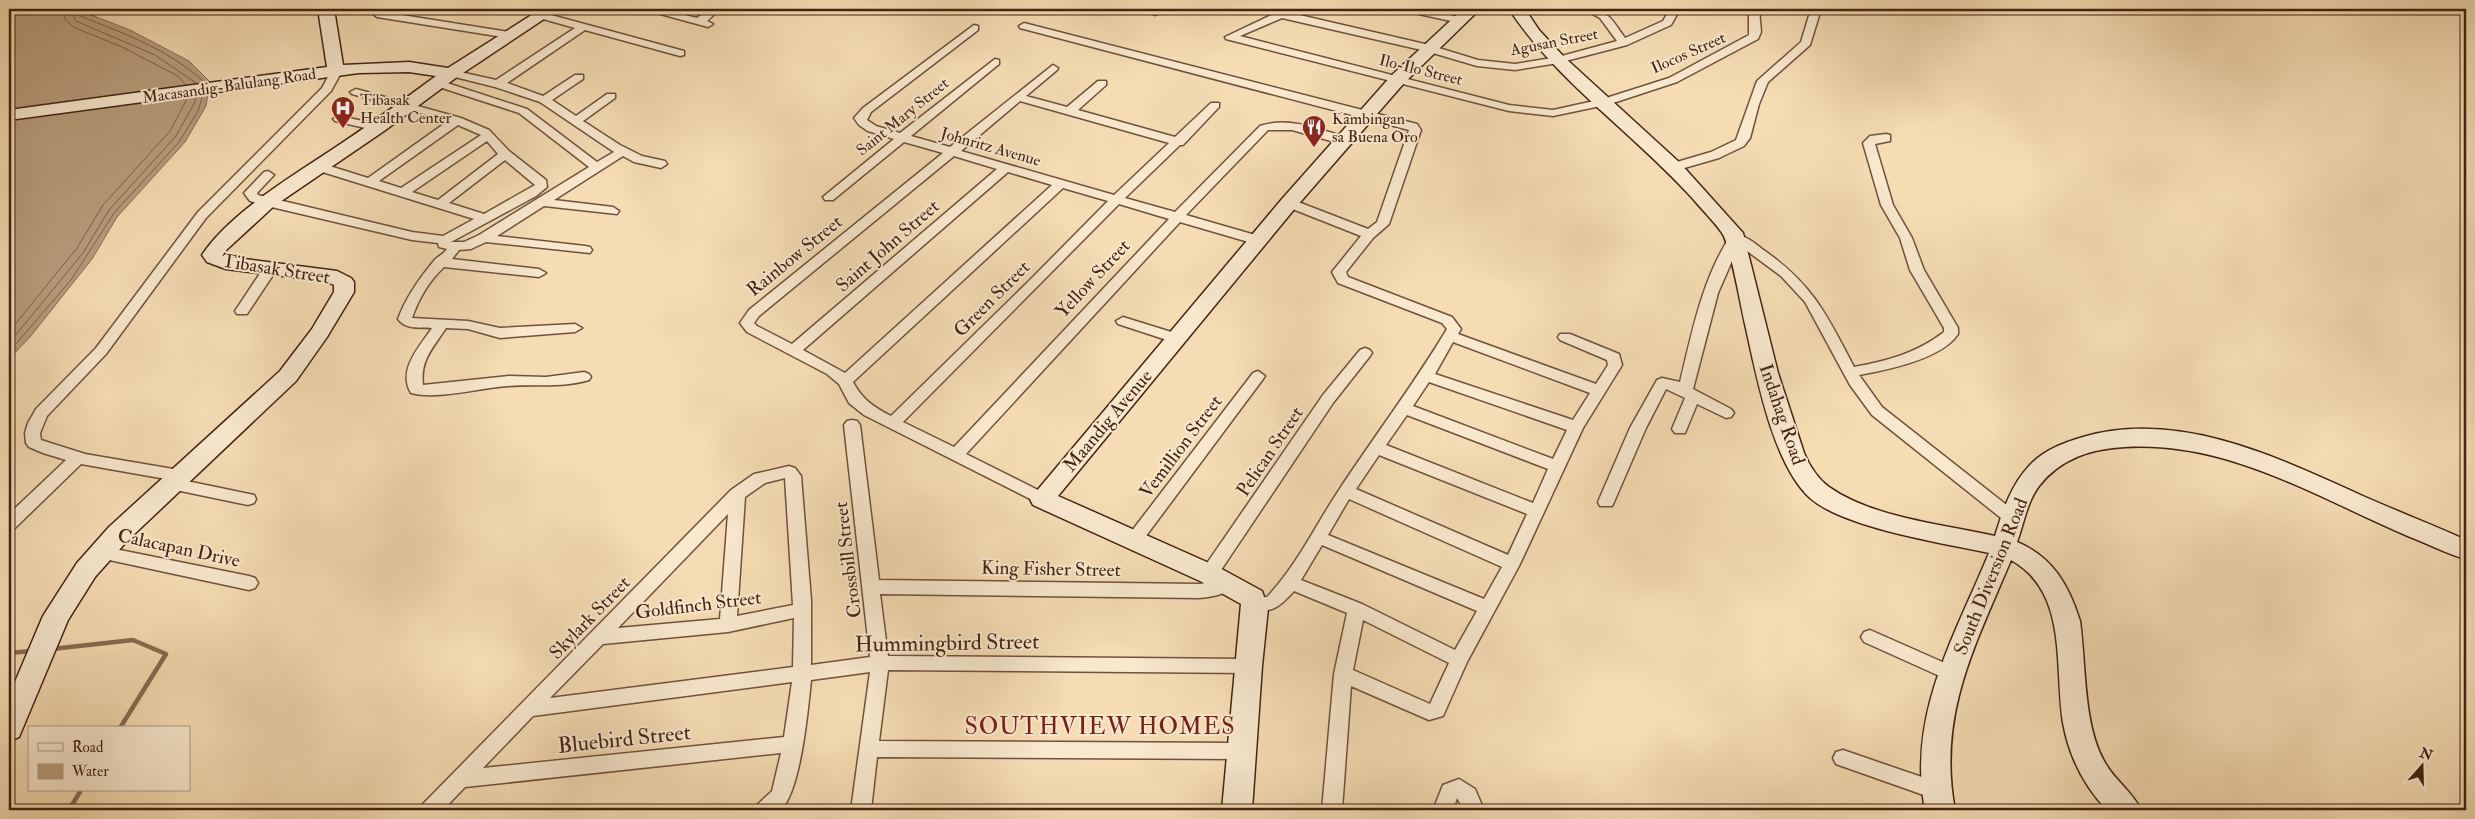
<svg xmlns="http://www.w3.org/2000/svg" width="2475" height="819" viewBox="0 0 2475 819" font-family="'IM FELL Double Pica',serif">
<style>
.water{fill:#b89d7d;stroke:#896c53}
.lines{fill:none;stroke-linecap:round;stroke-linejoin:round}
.shore{stroke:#7e6048;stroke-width:1}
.stream{stroke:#896c53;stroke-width:4.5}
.street-casing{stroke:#70513b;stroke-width:3}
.secondary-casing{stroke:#432313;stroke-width:3}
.street{fill:#f8e8ce;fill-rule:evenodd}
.secondary{fill:#f8e8ce;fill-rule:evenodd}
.labels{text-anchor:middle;stroke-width:4;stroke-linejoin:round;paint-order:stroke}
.far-street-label{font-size:16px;fill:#432313;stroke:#f8e8ce}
.far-poi-label{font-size:16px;fill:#432313;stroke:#f8e8ce;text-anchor:start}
.street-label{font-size:19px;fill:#432313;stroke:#f8e8ce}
.near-street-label{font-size:22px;fill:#432313;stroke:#f8e8ce}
.near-neighbourhood-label{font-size:24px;letter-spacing:1px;fill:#7a1f14;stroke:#f8e8ce}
</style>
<rect width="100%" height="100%" fill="#f5dcb3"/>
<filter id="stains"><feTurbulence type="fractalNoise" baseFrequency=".004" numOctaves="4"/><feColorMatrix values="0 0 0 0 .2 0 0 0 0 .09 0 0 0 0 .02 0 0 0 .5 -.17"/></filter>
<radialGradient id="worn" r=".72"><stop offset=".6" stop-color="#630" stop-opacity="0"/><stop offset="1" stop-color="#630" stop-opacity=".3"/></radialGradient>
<path class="water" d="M9 9H76L130 30 189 61 210 82 206 106 185 142 117 217 92 259 30 337 9 359Z"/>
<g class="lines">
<path class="shore" d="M63 9 65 19 73 27 122 47 178 76 186 85
M70 9 76 21 155 55 196 83
M77 9 80 16C123 33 170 50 204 82
M9 332 77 248 103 205 170 131 188 97
M9 343 83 253 109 210 176 136 195 102 196 96
M9 352 71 280 114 213 179 142 198 111 203 95"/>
<path class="stream" d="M52 649 133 640 166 654 120 728
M9 653 32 651
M69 810 81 790"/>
<g class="street-casing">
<path id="street" d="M374 9H385L383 12 509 32 514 35 509 38 377 17 371 12Z
M642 9H659L697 18 709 9H720L707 21 713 24 708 27Z
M1154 9H1167L1155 15 1150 12Z
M1284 9H1294L1291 13 1429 45 1478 60 1515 64 1558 57 1617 41 1600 18 1583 9C1609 9 1611 19 1625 38L1663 21 1670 9H1680L1671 25 1627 45 1558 63 1515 70 1477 66 1426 51 1282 18 1240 36 1509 105 1553 110 1603 99 1669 78 1749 35V9H1759L1761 32 1758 39 1677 82 1610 104 1553 116 1509 111 1226 39 1225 37Z
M1404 9H1422L1464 18 1465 20 1460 23 1405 11Z
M1811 9H1821L1810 45 1768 82 1759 104 1750 138 1744 146 1719 158 1674 171 1670 170 1668 167 1670 164 1711 152 1736 140 1757 81 1801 42Z
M540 12 684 51V55L680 56 585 30 507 83 543 96 575 75H583V79L552 100 576 116 607 94H615V98L583 121 620 145 642 156 665 161 667 164 661 168 634 162 623 156 554 200 613 207 619 211 617 214 544 206 497 236 585 246 590 247 592 250 590 253 486 242 471 249 459 250 452 259 539 269 546 273 539 277 444 267C429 281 419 298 412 318L468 321 500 328 575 324 582 328 575 332 500 338 468 329 446 328C433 348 420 360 423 385L509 376 546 377 584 372 589 374 591 377 589 380C562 388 535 384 508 386 479 388 438 400 411 393 397 370 420 346 432 328 420 327 406 330 398 319 406 297 419 279 433 262 436 257 443 255 447 249L439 247 438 243 412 240 263 205 250 201 244 193 264 172 268 171 274 175 257 193 258 195 412 232 443 236 474 219 316 170 314 167 316 164 320 163 368 178 448 121 352 94 350 92 356 89 461 118 489 130 509 151 546 180 547 187 536 196 451 242H464L479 235 589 167 519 113 433 85V81H441L527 109 597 162 614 152 540 102 495 87 447 75 445 73 451 70 496 80 575 28 536 17 535 15ZM458 125 481 135 401 188 379 181ZM487 141 498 154 438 200 412 192ZM505 160 535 185 484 214 449 203Z
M1024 23 1417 124 1421 130 1389 224 1373 238 1346 272 1348 277 1452 317 1461 329 1458 334 1596 384 1608 365 1607 360 1560 340 1558 337 1560 334H1570L1619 354 1622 365 1583 428 1520 564 1467 662 1443 716 1429 720 1351 686 1342 810H1322L1334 674 1347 613 1294 591C1280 606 1272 615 1250 608L1247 603 1250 598 1267 597C1298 564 1316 524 1341 487 1376 434 1414 384 1447 329L1442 323 1338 283 1332 272 1361 236 1285 206 1283 203 1289 199 1293 200 1368 229 1377 222 1409 130 1020 28 1019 26ZM1453 342 1590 393 1573 420 1435 374ZM1429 382 1567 430 1553 459 1413 406ZM1407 415 1548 469 1533 503 1386 445ZM1379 455 1527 514 1508 555 1356 489ZM1349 499 1502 567 1484 599 1328 535ZM1322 545 1477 611 1455 650 1362 604 1301 580ZM1363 620 1449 663 1430 704 1353 670Z
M974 25 978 26V30L871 112 867 120 876 126 900 133 995 59 999 60V64L911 136 950 147 1053 65 1058 68 1057 70 1026 96 1067 107 1098 81H1106V85L1078 110 1175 137 1211 103H1219V107L1183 145H1180L1125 198 1175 212 1260 126C1290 116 1320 130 1349 138L1351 141 1345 145 1292 130H1268L1186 215 1262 237 1264 240 1262 243H1252L1180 222 966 454 1048 495 1050 499 1048 503 1042 505 864 415 849 403 839 384 827 374 747 332 740 323 749 310 943 153 904 142 833 200H825L823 197 894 139 868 131 859 125 854 118 863 108ZM1020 101 1169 143 1114 195 961 151ZM954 156 997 169 792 344 757 326 754 323 759 316ZM1008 172 1052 185 845 373 803 350ZM1063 188 1108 201 1029 281 891 416C873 407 862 399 853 382ZM1119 204 1169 219 954 447 903 422Z
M336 68 342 71 331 91 206 218 106 354 47 416 40 433 41 440 85 454 185 471 187 475 182 480 254 495 256 499 254 503 248 505 171 489 165 487 163 483 166 479 81 464 15 528 9 530V514L66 460 43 453 29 447 26 443 25 433 28 423 36 409 96 348 198 212 322 88 332 69Z
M339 116 382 125 384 127 378 131 335 121 333 119Z
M1886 134 1890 135V141L1875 144 1893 205 1912 238 1924 270 1958 328V334C1942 359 1887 370 1859 375L1882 407 2018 514 2020 518 2018 522 2012 524 2006 522 1872 415 1850 385 1805 302 1781 276 1739 245 1718 293 1693 389 1731 409 1734 413 1731 417 1726 418 1697 404 1685 433H1675L1672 429 1685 398 1666 389 1646 428 1614 502 1612 506H1600L1598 502 1630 428 1657 380 1662 378 1680 382C1692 333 1702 279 1731 235 1742 233 1754 242 1762 249 1812 283 1827 315 1854 367 1887 361 1917 353 1944 332V328L1910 270 1900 238 1881 205 1863 143 1870 136Z
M270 265 277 269 247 314H237L235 311 265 266Z
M1123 317 1181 335 1183 338 1176 343 1118 324 1116 321Z
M1365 348 1370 350 1372 353 1370 356 1333 403 1215 579 1209 581 1203 579 1201 574 1203 569 1323 395 1360 350Z
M1258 371 1265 376 1263 379 1140 544 1134 546 1128 544 1126 540 1128 536 1253 373Z
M852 420 857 421 860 425 879 580 1199 584C1211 583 1223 575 1234 578L1237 583C1231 594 1211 597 1199 598L880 594 888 656 1248 659 1254 661 1257 666 1254 671 1248 673 888 670 879 741 1241 743 1248 745 1251 751 1248 757 1241 759 877 757 871 810H851L870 672 811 680C808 710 801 789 781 810H755L758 804 772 791 781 753 465 787 443 810H420L423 804 731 490 754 474 789 466 795 468 801 476 811 600V665L870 657 844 425 847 421ZM785 478 793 605 737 616 745 497 765 483ZM728 514 720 619 618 628ZM794 618 793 667 550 698 603 644 728 632ZM792 682 784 737 483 768 533 716Z
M100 546 249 576 255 578 258 583 255 588 249 590 100 558 94 556 92 552 94 548Z
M1870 630 1956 668 1959 673 1956 678 1950 680 1944 678 1864 642 1861 637 1864 632Z
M1843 750 1942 784 1945 790 1942 796 1935 799 1836 764 1833 758 1836 752Z
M1459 779 1475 789 1484 810H1464L1457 798 1453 810H1433L1443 785Z"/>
</g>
<g class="secondary-casing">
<path id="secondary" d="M318 9H334L343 65 409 62 448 68 541 9H559L457 77 384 131 274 206 223 253 222 254 230 257 337 271 351 278 354 282V292L327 337 296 381 127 541 95 577 68 620 19 737 9 741V696L43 616 77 563 109 527 280 371 312 329 334 292V285L325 281 226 269 207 262 202 255C230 213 291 177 333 149 368 126 402 101 436 76L409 72 359 73 9 120V110L327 67Z
M1463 9H1480L1404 83 1296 207 1058 496 1218 567 1262 591 1268 608 1262 666 1252 810H1222L1241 604 1200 581 1033 505 1030 499 1282 199 1392 75Z
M1509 9H1525L1539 30 1564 57 1680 163 1743 233 1778 373 1804 453C1809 465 1818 479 1829 487 1873 518 1942 524 1995 536 2003 510 2011 485 2030 465 2044 450 2063 443 2083 437 2179 409 2279 458 2365 497 2399 512 2433 525 2466 540V559C2447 554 2429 544 2410 537 2318 498 2229 441 2125 447 2091 449 2061 458 2039 486 2027 502 2024 523 2017 542 2053 557 2069 586 2080 621 2086 663 2083 724 2104 761 2114 780 2132 791 2141 810H2107C2084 786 2069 756 2063 723 2054 667 2069 592 2011 560 1975 646 1937 715 1955 810H1925C1907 715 1954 638 1989 553 1943 543 1844 528 1810 498 1772 463 1756 373 1745 324 1741 307 1730 243 1722 233 1714 221 1703 211 1694 200 1635 134 1558 83 1509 9Z"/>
</g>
<use href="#street" class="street"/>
<use href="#secondary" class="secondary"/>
</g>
<defs>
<g id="hospital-pin" transform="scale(1.25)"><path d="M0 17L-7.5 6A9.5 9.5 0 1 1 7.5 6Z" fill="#8f2418" stroke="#f8e8ce"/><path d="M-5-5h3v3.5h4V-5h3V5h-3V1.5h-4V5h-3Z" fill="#fff"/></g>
<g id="restaurant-pin" transform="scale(1.25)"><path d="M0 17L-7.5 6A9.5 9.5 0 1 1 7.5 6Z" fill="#8f2418" stroke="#f8e8ce"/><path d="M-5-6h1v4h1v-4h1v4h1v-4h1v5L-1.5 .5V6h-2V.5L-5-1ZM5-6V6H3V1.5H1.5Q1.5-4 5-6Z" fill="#fff"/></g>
</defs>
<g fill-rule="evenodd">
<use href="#hospital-pin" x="343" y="108"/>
<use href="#restaurant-pin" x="1314" y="127"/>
</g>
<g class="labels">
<g class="far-street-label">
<text transform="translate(1554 41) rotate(-11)" y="6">Agusan Street</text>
<text transform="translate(1688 52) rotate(-24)" y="6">Ilocos Street</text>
<text transform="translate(1421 69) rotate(14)" y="6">Ilo-Ilo Street</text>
<text transform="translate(229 85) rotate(-8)" y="6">Macasandig-Balulang Road</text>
<text transform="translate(902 116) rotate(-39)" y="6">Saint Mary Street</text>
<text transform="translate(991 146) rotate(16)" y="6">Johnritz Avenue</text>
</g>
<g class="far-poi-label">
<text x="360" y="105">Tibasak<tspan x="360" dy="18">Health Center</tspan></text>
<text x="1332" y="124">Kambingan<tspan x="1332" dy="18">sa Buena Oro</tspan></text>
</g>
<g class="street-label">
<text transform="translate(887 245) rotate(-41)" y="7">Saint John Street</text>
<text transform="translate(794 255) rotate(-39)" y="7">Rainbow Street</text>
<text transform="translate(276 268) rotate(9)" y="7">Tibasak Street</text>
<text transform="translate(1092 278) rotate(-47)" y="7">Yellow Street</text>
<text transform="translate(991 298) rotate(-45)" y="7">Green Street</text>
<text transform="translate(1783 414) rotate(71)" y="7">Indahag Road</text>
<text transform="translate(1107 420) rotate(-50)" y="7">Maandig Avenue</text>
<text transform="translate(1180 446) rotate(-53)" y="7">Vemillion Street</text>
<text transform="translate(1269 451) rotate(-56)" y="7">Pelican Street</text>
<text transform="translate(179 547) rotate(12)" y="7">Calacapan Drive</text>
<text transform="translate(847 560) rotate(-97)" y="7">Crossbill Street</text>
<text transform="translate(1051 568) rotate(1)" y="7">King Fisher Street</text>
<text transform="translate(1990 576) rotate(-68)" y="7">South Diversion Road</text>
<text transform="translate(698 604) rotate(-7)" y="7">Goldfinch Street</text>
<text transform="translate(589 617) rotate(-46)" y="7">Skylark Street</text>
</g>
<g class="near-street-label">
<text transform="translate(947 642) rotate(-1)" y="8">Hummingbird Street</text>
<text transform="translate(624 738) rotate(-6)" y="8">Bluebird Street</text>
</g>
<g class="near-neighbourhood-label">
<text x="1100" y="734">SOUTHVIEW HOMES</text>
</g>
</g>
<rect width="2475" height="819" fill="none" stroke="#f5dcb3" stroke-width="30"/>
<rect x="10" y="10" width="2455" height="799" fill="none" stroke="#432313" stroke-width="2.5"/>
<rect x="15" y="15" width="2445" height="789" fill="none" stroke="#432313"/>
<rect x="28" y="726" width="162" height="65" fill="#f8e8ce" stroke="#b09983"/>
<rect x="38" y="743" width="25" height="8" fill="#f8e8ce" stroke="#b09983"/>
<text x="72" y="752" font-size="15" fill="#432313">Road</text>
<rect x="38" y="764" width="25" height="15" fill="#b89d7d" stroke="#b09983"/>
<text x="72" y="776" font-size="15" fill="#432313">Water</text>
<g transform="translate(2422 766) rotate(20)" stroke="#f8e8ce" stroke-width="4" paint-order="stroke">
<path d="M0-4L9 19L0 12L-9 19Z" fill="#432313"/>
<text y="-8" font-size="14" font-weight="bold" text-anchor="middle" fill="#432313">N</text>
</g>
<rect width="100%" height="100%" filter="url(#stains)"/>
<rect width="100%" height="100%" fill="url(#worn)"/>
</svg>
